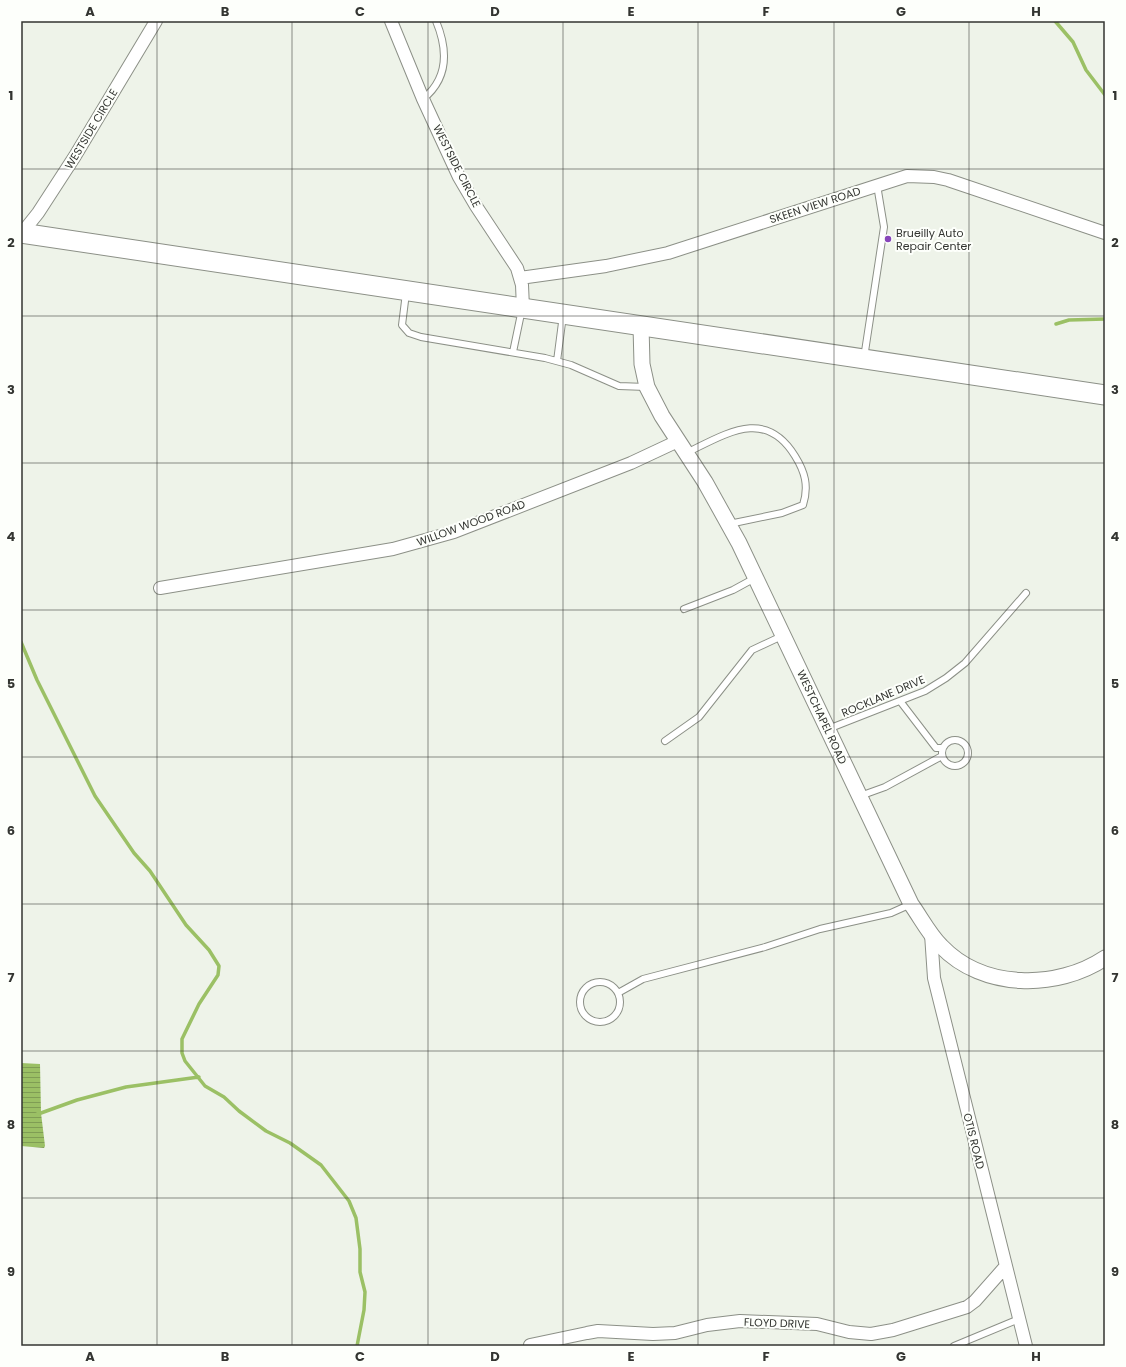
<svg xmlns="http://www.w3.org/2000/svg" width="1126" height="1367" viewBox="0 0 1126 1367" font-family="Poppins,sans-serif">
<style>
.water{fill:url(#water-rules)}
.lines{fill:none;stroke-linecap:round;stroke-linejoin:round}
.stream{stroke:#9bc065;stroke-width:3.5}
.service-casing{stroke:#8c9087;stroke-width:8}
.minor-casing{stroke:#8c9087;stroke-width:14}
.tertiary-casing{stroke:#8c9087;stroke-width:17}
.primary-casing{stroke:#8c9087;stroke-width:21}
.service{stroke:#fff;stroke-width:6}
.minor{stroke:#fff;stroke-width:12}
.tertiary{stroke:#fff;stroke-width:15}
.primary{stroke:#fff;stroke-width:19}
.grid{fill:none;stroke:#333531;stroke-width:1;stroke-opacity:0.55}
.poi-dot{fill:#8745ba;stroke:#fdfffb;stroke-width:1.5}
.labels{text-anchor:middle;stroke-width:4;stroke-linejoin:round;paint-order:stroke}
.street-label{font-size:11px;fill:#333531;stroke:#fdfffb}
.poi-label{font-size:11px;fill:#333531;stroke:#fdfffb;text-anchor:start}
.neatline{fill:none;stroke:#333531;stroke-width:1.5}
.grid-label{font-size:13px;text-anchor:middle;font-weight:bold;fill:#333531}
</style>
<defs>
<pattern id="water-rules" width="6" height="5" patternUnits="userSpaceOnUse"><rect width="6" height="5" fill="#9bc065"/><path d="M0 2.5h6" fill="none" stroke="#7f9d54"/></pattern>
</defs>
<rect width="100%" height="100%" fill="#eef3e9"/>
<path class="water" d="M21 1063 40 1064 41 1113 45 1146 44 1148 21 1146Z"/>
<g class="lines">
<path class="stream" d="M1055 21 1073 42 1086 70 1105 95
M1056 324 1069 320 1105 319
M21 642 37 680 95 796 134 853 150 871 186 925 209 950 219 966 218 975 199 1004 182 1039V1053L185 1061 205 1086 224 1097 239 1111 266 1131 290 1143 321 1165 349 1201 356 1218 360 1249V1272L365 1292 364 1310 357 1346
M37 1111 41 1113 77 1100 126 1087 199 1077"/>
<g class="service-casing">
<path id="service" d="M423 99C449 78 448 50 436 21
M406 293 402 325 409 333 421 337 545 358 571 365 619 386 646 387
M513 352 522 309
M864 358 884 227 877 185
M557 361 563 315
M686 453C726 434 765 407 795 456 805 472 809 486 803 505L782 513 729 524
M684 609 733 590 755 578
M900 701 936 748H942
M828 729 925 691 946 678 965 663 1026 593
M942 753a13 13 0 1 1 26 0a13 13 0 1 1-26 0Z
M665 741 699 717 752 650 782 636
M860 796 885 787 942 756
M580 1002a20 20 0 1 1 40 0a20 20 0 1 1-40 0Z
M618 993 643 979 765 947 820 929 891 913 911 904
M954 1346 1019 1319"/>
</g>
<g class="minor-casing">
<path id="minor" d="M391 21 423 99 459 177 476 206 517 268 522 285 523 308
M22 233 38 213 75 156 156 21
M520 278 606 266 668 253 907 176 934 177 948 180 1105 233
M160 588 393 549 454 532 631 463 678 441
M931 934 934 978 1026 1346
M530 1345 587 1333 598 1331 653 1334 675 1333 707 1325 740 1321 817 1324 849 1332 871 1334 893 1330 967 1307 975 1301 1005 1267"/>
</g>
<g class="tertiary-casing">
<path id="tertiary" d="M641 326 642 364 647 387 662 416 705 482 739 543 911 904C921 918 929 934 941 946 983 990 1057 990 1105 958"/>
</g>
<g class="primary-casing">
<path id="primary" d="M21 233 1105 395"/>
</g>
<use href="#service" class="service"/>
<use href="#minor" class="minor"/>
<use href="#tertiary" class="tertiary"/>
<use href="#primary" class="primary"/>
</g>
<path class="grid" d="M157 21V1346M292 21V1346M428 21V1346M563 21V1346M698 21V1346M834 21V1346M969 21V1346M21 169H1105M21 316H1105M21 463H1105M21 610H1105M21 757H1105M21 904H1105M21 1051H1105M21 1198H1105"/>
<circle class="poi-dot" cx="888" cy="239" r="4"/>
<g class="labels">
<g class="street-label">
<text transform="translate(91 129) rotate(-59)" y="4">WESTSIDE CIRCLE</text>
<text transform="translate(457 166) rotate(63)" y="4">WESTSIDE CIRCLE</text>
<text transform="translate(815 205) rotate(-18)" y="4">SKEEN VIEW ROAD</text>
<text transform="translate(471 523) rotate(-20)" y="4">WILLOW WOOD ROAD</text>
<text transform="translate(883 696) rotate(-23)" y="4">ROCKLANE DRIVE</text>
<text transform="translate(822 717) rotate(65)" y="4">WESTCHAPEL ROAD</text>
<text transform="translate(974 1141) rotate(76)" y="4">OTIS ROAD</text>
<text transform="translate(777 1323) rotate(2)" y="4">FLOYD DRIVE</text>
</g>
<g class="poi-label">
<text x="896" y="237">Brueilly Auto<tspan x="896" dy="13">Repair Center</tspan></text>
</g>
</g>
<rect width="1126" height="1367" fill="none" stroke="#fdfffb" stroke-width="44"/>
<rect x="22" y="22" width="1082" height="1323" class="neatline"/>
<g class="grid-label">
<text x="90" y="16">A</text>
<text x="225" y="16">B</text>
<text x="360" y="16">C</text>
<text x="495" y="16">D</text>
<text x="631" y="16">E</text>
<text x="766" y="16">F</text>
<text x="901" y="16">G</text>
<text x="1036" y="16">H</text>
<text x="11" y="100">1</text>
<text x="1115" y="100">1</text>
<text x="11" y="247">2</text>
<text x="1115" y="247">2</text>
<text x="11" y="394">3</text>
<text x="1115" y="394">3</text>
<text x="11" y="541">4</text>
<text x="1115" y="541">4</text>
<text x="11" y="688">5</text>
<text x="1115" y="688">5</text>
<text x="11" y="835">6</text>
<text x="1115" y="835">6</text>
<text x="11" y="982">7</text>
<text x="1115" y="982">7</text>
<text x="11" y="1129">8</text>
<text x="1115" y="1129">8</text>
<text x="11" y="1276">9</text>
<text x="1115" y="1276">9</text>
<text x="90" y="1361">A</text>
<text x="225" y="1361">B</text>
<text x="360" y="1361">C</text>
<text x="495" y="1361">D</text>
<text x="631" y="1361">E</text>
<text x="766" y="1361">F</text>
<text x="901" y="1361">G</text>
<text x="1036" y="1361">H</text>
</g>
</svg>
